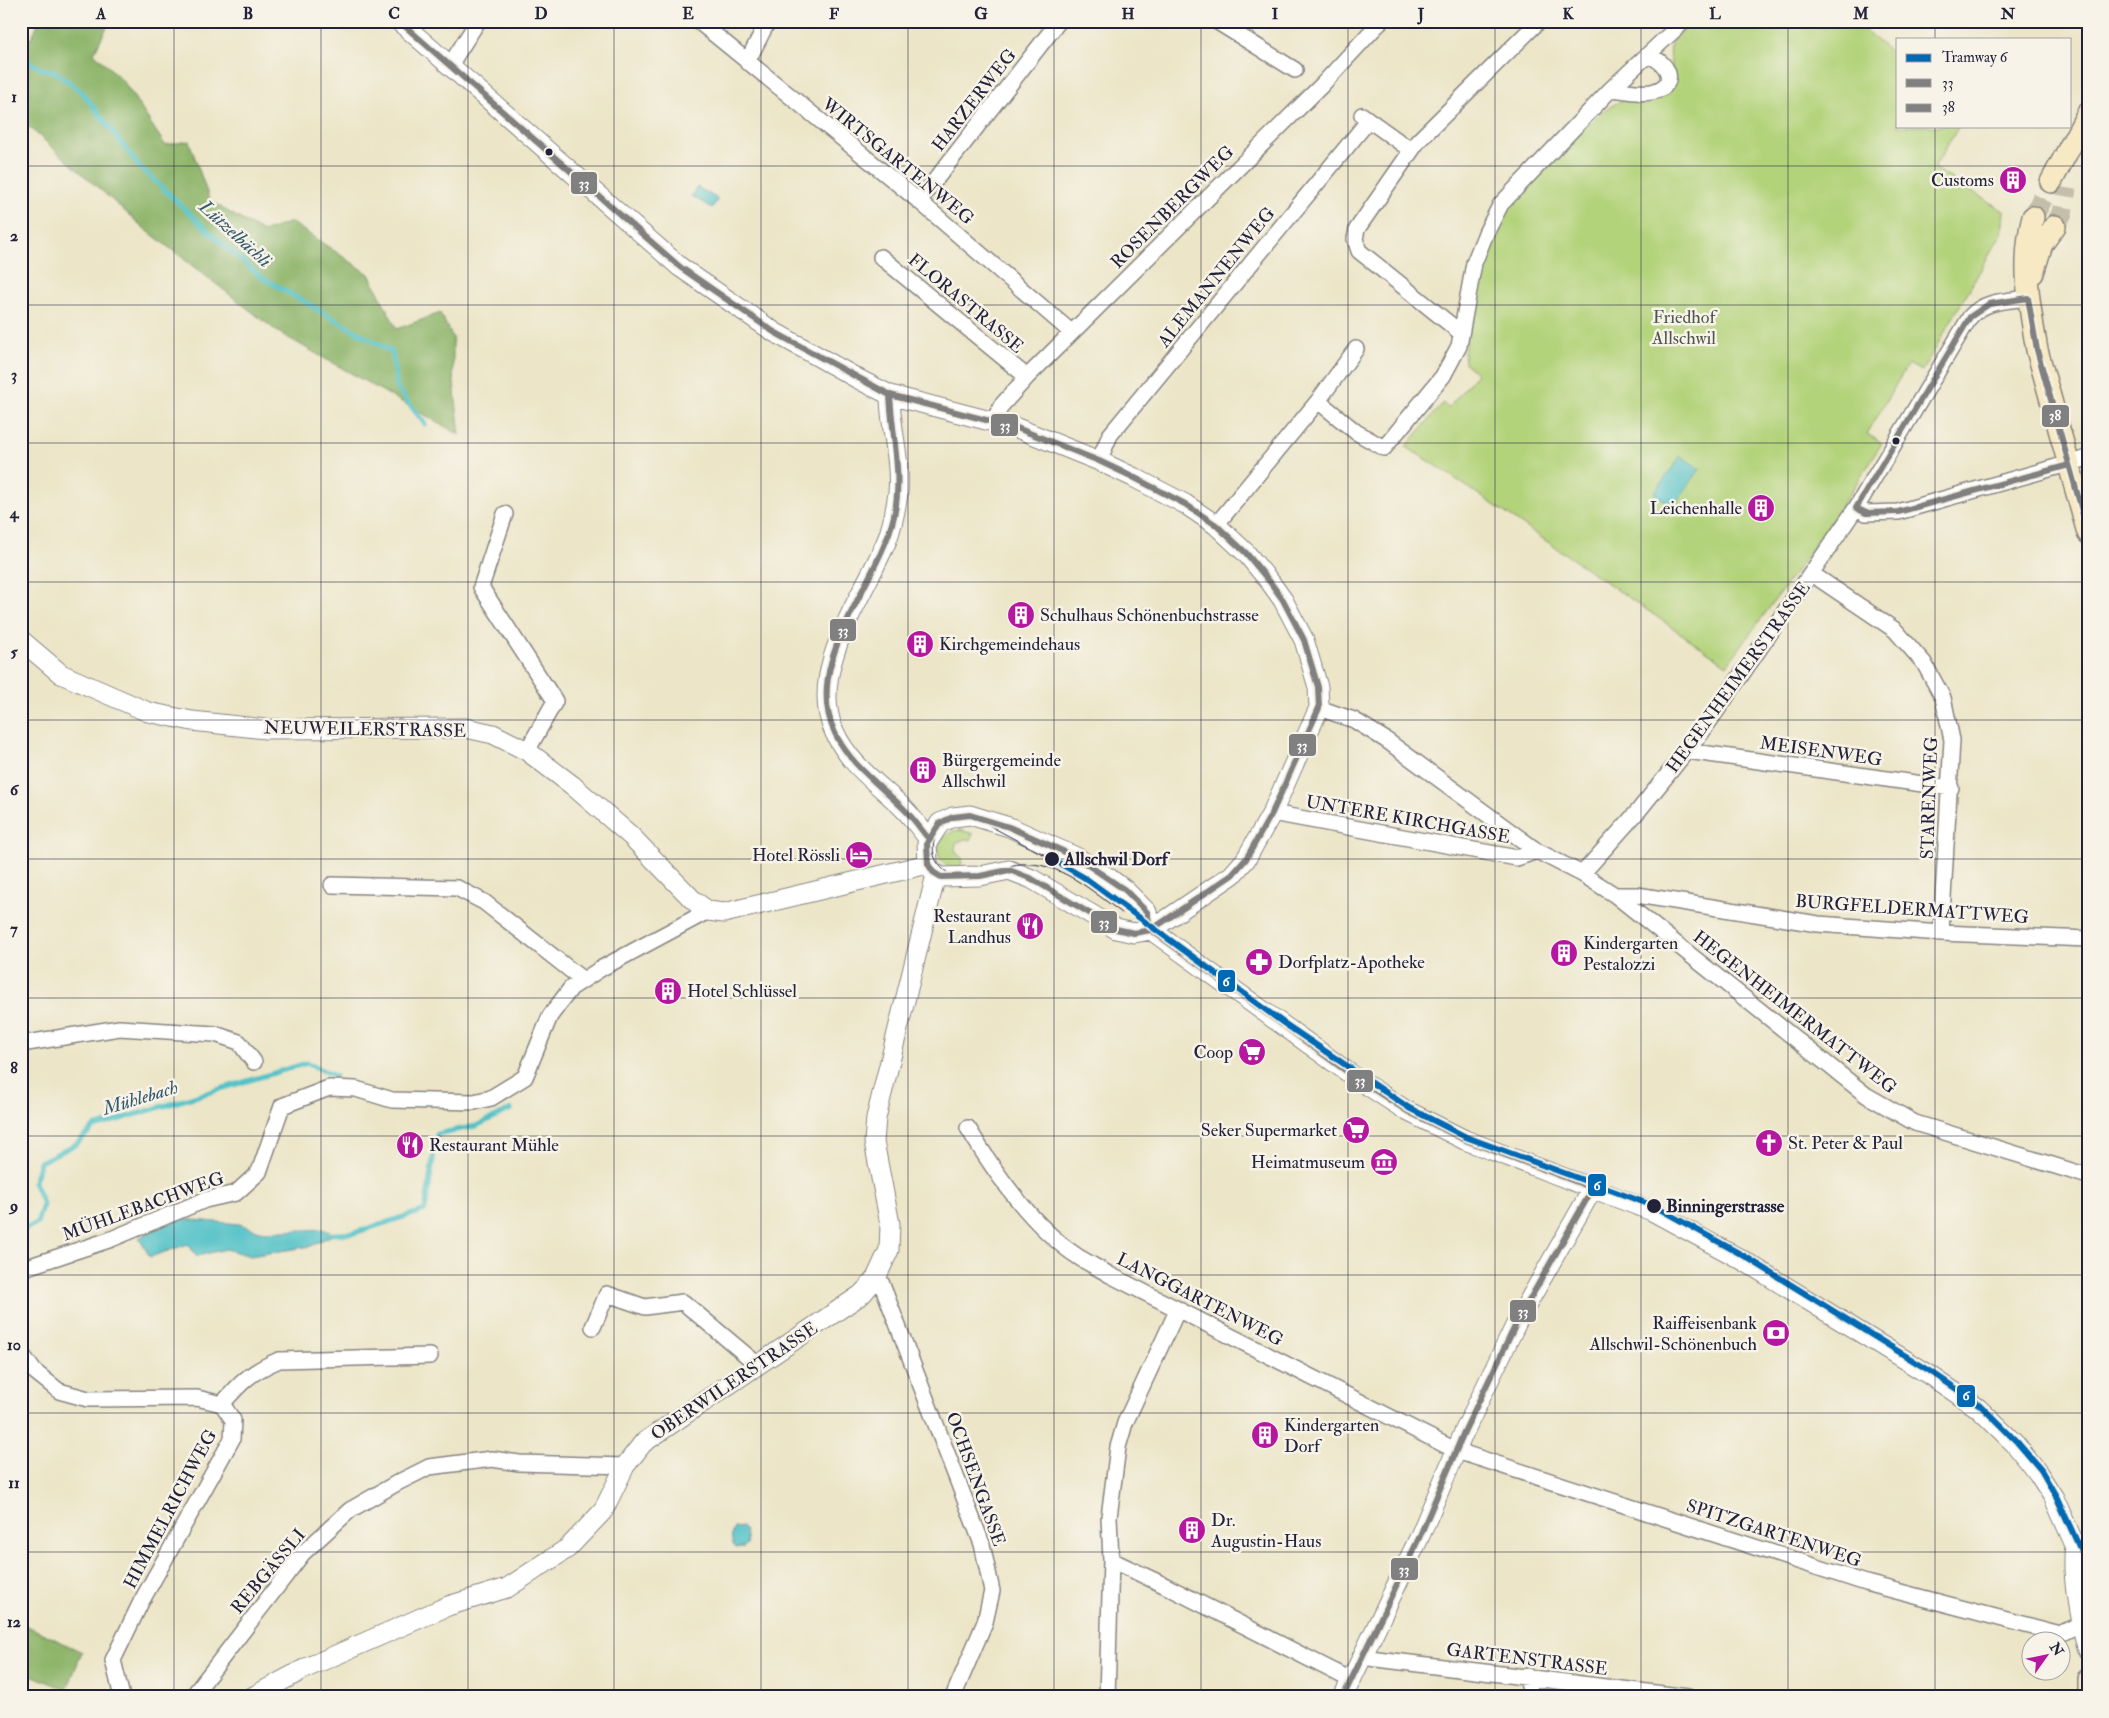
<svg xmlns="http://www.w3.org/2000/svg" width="2109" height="1718" viewBox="0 0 2109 1718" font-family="'IM FELL Double Pica',serif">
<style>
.green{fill:#b3d37a;stroke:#6a7a5a}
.forest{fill:#8eb56a;stroke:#586c52}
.water{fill:#54c2c8;stroke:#3b7282}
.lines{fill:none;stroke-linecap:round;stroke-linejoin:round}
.stream{stroke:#54c2c8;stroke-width:5}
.secondary-tunnel{stroke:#c4beab;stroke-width:21;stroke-dasharray:21 11;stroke-linecap:butt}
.minor-casing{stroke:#878481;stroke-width:18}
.tertiary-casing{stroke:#878481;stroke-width:21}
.secondary-casing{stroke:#878481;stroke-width:24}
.minor{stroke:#fff;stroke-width:15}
.tertiary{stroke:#fff;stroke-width:19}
.secondary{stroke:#f6e9c3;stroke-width:21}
.tram{stroke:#22223b;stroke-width:1}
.bus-1-casing{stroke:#f7f3e8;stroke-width:10}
.bus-2-casing{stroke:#f7f3e8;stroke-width:10}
.bus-1{stroke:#808080;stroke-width:6}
.bus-2{stroke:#808080;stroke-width:6}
.tram-1-casing{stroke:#f7f3e8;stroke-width:10}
.tram-1{stroke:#0069b4;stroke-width:6}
.grid{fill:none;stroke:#22223b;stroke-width:1;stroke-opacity:0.55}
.bus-dot{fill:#22223b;stroke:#f7f3e8;stroke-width:2}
.labels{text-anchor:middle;stroke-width:5;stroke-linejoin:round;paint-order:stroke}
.street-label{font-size:18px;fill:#22223b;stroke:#f7f3e8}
.poi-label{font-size:18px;fill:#22223b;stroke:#f7f3e8;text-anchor:start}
.park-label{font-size:18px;fill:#4e574e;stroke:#f7f3e8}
.stop-label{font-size:18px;font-weight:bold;fill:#22223b;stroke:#f7f3e8;text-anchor:start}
.water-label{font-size:19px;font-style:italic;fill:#345a6c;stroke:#f7f3e8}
.line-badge{stroke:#f7f3e8;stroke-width:2}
.badge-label{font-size:14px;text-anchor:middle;font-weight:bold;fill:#fff}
.neatline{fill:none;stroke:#22223b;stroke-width:2}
.grid-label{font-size:16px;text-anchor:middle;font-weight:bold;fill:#22223b}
</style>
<rect width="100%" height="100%" fill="#f7f3e8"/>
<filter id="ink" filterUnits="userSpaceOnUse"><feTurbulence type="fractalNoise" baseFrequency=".02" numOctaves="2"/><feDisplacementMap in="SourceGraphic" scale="10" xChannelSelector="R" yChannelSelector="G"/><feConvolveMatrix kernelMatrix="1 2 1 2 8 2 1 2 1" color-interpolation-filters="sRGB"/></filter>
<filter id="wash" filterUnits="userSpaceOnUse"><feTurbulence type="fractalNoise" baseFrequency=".0096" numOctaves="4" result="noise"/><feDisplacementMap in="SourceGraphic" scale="20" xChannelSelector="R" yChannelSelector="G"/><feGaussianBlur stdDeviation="1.12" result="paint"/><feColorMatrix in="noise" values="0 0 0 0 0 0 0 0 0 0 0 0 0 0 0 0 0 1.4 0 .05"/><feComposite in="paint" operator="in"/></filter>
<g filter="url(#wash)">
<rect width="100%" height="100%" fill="#ece5c7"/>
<path class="green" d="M1692 21H1854L1898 58V126H1959L1934 168 2004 211 2002 233 1922 371 1908 364 1867 434 1882 443C1835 520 1781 592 1727 665L1437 466 1406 447 1443 403 1448 408 1477 374 1465 363 1464 353 1480 269 1489 242 1512 201 1527 184 1604 110 1624 99 1635 98 1674 73C1663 42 1672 43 1692 21Z
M961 830 973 834 970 840 965 839 956 843 955 851 963 860 959 869C930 868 931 832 961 830Z"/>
<path class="forest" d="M39 21H110L94 53 124 82 165 145 189 141 210 201 263 232 291 222 369 274 397 329 440 313 453 338V374L460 435 278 332 145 229 21 120V37L31 39Z
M21 1623 82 1652 67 1690 21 1671Z"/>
<path class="water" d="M697 187 718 199 712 208 691 196Z
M1681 456 1700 469 1673 507 1654 493Z
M183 1219 239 1224 263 1232 323 1229 334 1234 311 1246 250 1256 226 1249 197 1256 188 1244 150 1257 139 1238 153 1229Z
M742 1527 745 1530 747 1544 744 1547 736 1548C731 1544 730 1534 734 1528Z"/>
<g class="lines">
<path class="stream" d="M21 60H27L41 69 54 71 82 92 138 165 219 241 261 277 392 352 397 388 425 424
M21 1231 37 1223 43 1204 34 1182 40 1162 76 1144 94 1127 307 1063 335 1076
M334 1234 354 1233 425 1210 437 1134 476 1126 511 1109"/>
</g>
</g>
<g filter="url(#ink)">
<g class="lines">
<path class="secondary-tunnel" d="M2033 217 2051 182
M2055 226 2062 213 2066 188"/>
<g class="minor-casing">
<path id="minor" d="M698 21 919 201 1071 332
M1216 21 1295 70
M747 62 768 21
M450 65 478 21
M1611 89C1623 90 1645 95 1655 91 1679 84 1667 61 1649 56
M1362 115 1405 146
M919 201 1059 21
M881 257 1027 377
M1461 333 1359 251 1355 239 1357 229 1418 141 1539 21
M1318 401 1356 432 1384 448 1443 376 1459 346 1474 263 1486 233 1501 204 1611 89 1684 21
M993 423 1001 406 1027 377 1321 86 1381 21
M1099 461 1110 435 1369 120
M1856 508 1866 513 1898 512 2088 458
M505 514 481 587 555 701 527 751
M1216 525 1318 401 1356 349
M1812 574 1895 630 1924 663 1943 698 1952 740 1941 933
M1319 708 1354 720 1386 740 1537 851 1582 874 1615 895 1866 1095 1915 1123 2088 1176
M1687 751 1951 788
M1272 813 1517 858 1537 851
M1582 874 1639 810 1702 732 1856 508 1970 317C1985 300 2007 301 2028 298
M332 885 457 888 484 902 583 980
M1615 895H1637L1818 924 1941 933 2088 939
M21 1044 119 1028 215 1034 239 1042 254 1062
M968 1128C996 1175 1033 1228 1080 1258 1090 1264 1100 1269 1110 1275L1457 1451 1866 1583 2060 1634 2082 1623
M21 1269 109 1240 205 1200 236 1193 259 1172 282 1106 329 1088 356 1089 392 1100 474 1102 491 1098 525 1077 550 1016 571 988 602 968 708 911
M876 1278 881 1282 982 1544 992 1591 985 1622 953 1697
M593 1327 607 1294 645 1307 683 1302 758 1365
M21 1353 34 1371 59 1391 88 1399 197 1398 222 1404 233 1420 232 1439 141 1602 113 1660 122 1697
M222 1404C242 1381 251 1372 279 1360L430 1356
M1111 1560 1166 1586 1351 1680
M1361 1657 1688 1697
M1527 1676 1531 1697
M192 1697 303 1553 350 1510 397 1483 429 1467 492 1459 519 1463 625 1466
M1107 1697 1111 1560 1109 1517 1118 1447 1125 1423 1178 1309"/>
</g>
<g class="tertiary-casing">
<path id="tertiary" d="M399 21 680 267 774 332 860 380 890 395 1017 428 1099 461 1133 477 1185 504 1216 525 1246 553 1270 582 1283 600 1304 640 1318 687 1319 708 1272 813 1246 859 1232 875 1151 930 1134 933 1116 929 1032 879 1009 870 980 876 941 877 933 872 928 864 927 843 940 823 953 817 970 815 1009 827 1076 857 1109 878 1125 890 1147 912 1151 930
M890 395C890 428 901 459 898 493 896 507 892 527 887 540 864 596 807 670 834 731 849 765 879 784 904 809 913 818 920 829 928 838
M21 640 61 674 148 712 192 721 265 729 466 728 493 734 527 751 572 785 631 836 693 900 708 911 724 913 928 864
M1151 930 1356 1078 1407 1111 1465 1140 1652 1211 1744 1261 1928 1374 1978 1408 2015 1444 2038 1473 2054 1498 2075 1545 2088 1565
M2075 1545C2071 1573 2079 1621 2088 1649
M252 1697 306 1668 448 1606 507 1588 568 1548 603 1511 625 1466 643 1443 862 1294 876 1278 889 1250 890 1224 874 1142 876 1118 936 875
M1343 1697 1419 1538 1464 1432 1518 1320 1593 1188"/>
</g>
<g class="secondary-casing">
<path id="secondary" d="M2051 182 2088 113
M2033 217C2021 262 2029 305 2037 350L2088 533
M2033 273 2042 244 2055 226
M2088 1678V1694"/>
</g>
<use href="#minor" class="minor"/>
<use href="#tertiary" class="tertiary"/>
<use href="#secondary" class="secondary"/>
<path class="tram" d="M1052 859 977 819C934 812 917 858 952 875 977 888 997 865 1021 864 1059 861 1092 891 1122 913"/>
<g class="bus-1-casing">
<path id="bus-1" d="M399 21 680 267 774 332 890 395 1017 428 1099 461 1133 477 1185 504 1216 525 1246 553 1270 582 1283 600 1304 640 1318 687 1319 708 1272 813 1246 859 1232 875 1151 930
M890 395C892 436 903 475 894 516 879 583 801 662 835 733 850 765 880 785 904 809 913 818 920 828 928 838
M970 815 1009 827 1076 857 1125 890 1147 912 1151 930 1134 933 1116 929 1032 879 1009 870 980 876 941 877 933 872 928 864 927 843 940 823 953 817Z
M1151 930 1356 1078 1407 1111 1465 1140 1593 1188
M1343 1697 1419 1538 1464 1432 1518 1320 1593 1188"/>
</g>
<g class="bus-2-casing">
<path id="bus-2" d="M2028 298 2037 350 2088 532
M1856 508 1970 317 1989 304 2028 298
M1856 508 1866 513 1898 512 2069 465"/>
</g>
<use href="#bus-1" class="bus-1"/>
<use href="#bus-2" class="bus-2"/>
<g class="tram-1-casing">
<path id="tram-1" d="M1052 859 1085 878 1285 1024 1409 1108 1466 1137 1654 1206 1746 1257 1930 1371 1980 1405 2017 1442 2041 1470 2057 1498 2088 1566"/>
</g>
<use href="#tram-1" class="tram-1"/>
</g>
</g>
<path class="grid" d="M174 21V1697M321 21V1697M468 21V1697M614 21V1697M761 21V1697M908 21V1697M1054 21V1697M1201 21V1697M1348 21V1697M1495 21V1697M1641 21V1697M1788 21V1697M1935 21V39M1935 126V1697M21 166H2088M21 305H2088M21 443H2088M21 582H2088M21 720H2088M21 859H2088M21 998H2088M21 1136H2088M21 1275H2088M21 1413H2088M21 1552H2088"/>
<defs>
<g id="building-disc" transform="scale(1.4375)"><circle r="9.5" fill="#b5179e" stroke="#f7f3e8"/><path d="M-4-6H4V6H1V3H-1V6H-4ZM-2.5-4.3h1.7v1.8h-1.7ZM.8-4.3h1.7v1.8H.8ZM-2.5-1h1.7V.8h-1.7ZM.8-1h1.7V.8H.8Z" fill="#fff"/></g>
<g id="hotel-disc" transform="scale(1.4375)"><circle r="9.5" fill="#b5179e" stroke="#f7f3e8"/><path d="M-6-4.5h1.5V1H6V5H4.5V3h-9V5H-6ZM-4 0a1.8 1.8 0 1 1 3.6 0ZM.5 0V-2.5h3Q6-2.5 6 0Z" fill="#fff"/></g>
<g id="restaurant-disc" transform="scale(1.4375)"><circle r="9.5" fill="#b5179e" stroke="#f7f3e8"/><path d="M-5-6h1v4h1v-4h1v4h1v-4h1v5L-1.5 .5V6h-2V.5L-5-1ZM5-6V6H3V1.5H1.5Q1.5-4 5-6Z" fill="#fff"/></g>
<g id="pharmacy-disc" transform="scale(1.4375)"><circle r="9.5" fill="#b5179e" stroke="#f7f3e8"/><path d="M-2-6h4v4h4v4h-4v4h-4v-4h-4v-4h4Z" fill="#fff"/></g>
<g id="supermarket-disc" transform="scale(1.4375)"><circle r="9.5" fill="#b5179e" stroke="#f7f3e8"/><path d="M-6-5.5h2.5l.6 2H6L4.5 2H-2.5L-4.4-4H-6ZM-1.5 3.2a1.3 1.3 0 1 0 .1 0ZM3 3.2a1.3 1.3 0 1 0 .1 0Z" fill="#fff"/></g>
<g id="church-disc" transform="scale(1.4375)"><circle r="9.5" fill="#b5179e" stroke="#f7f3e8"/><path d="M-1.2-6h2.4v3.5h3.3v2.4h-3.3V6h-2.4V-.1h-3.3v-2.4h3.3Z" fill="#fff"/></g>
<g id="museum-disc" transform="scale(1.4375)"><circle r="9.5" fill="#b5179e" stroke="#f7f3e8"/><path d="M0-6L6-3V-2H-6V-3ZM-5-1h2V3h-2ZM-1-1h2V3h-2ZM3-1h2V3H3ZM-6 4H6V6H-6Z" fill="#fff"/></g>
<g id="bank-disc" transform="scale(1.4375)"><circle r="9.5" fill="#b5179e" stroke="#f7f3e8"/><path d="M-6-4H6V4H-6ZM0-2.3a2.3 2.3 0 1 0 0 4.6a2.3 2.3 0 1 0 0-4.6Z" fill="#fff"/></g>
</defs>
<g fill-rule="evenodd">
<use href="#building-disc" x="2013" y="180"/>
<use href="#building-disc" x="1761" y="508"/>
<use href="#building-disc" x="1021" y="615"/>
<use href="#building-disc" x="920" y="644"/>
<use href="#building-disc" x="923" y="770"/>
<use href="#hotel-disc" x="859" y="855"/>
<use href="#restaurant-disc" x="1030" y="926"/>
<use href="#building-disc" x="1564" y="953"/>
<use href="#pharmacy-disc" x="1259" y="962"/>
<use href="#building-disc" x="668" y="991"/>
<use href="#supermarket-disc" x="1252" y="1052"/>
<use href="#supermarket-disc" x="1356" y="1130"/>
<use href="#church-disc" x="1769" y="1143"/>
<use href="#restaurant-disc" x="410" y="1145"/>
<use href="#museum-disc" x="1384" y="1162"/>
<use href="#bank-disc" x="1776" y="1333"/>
<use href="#building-disc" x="1265" y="1435"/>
<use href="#building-disc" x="1192" y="1530"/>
</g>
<g class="bus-dot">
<circle cx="549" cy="152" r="4.5"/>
<circle cx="1896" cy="441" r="4.5"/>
<circle cx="1052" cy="859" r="8"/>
<circle cx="1654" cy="1206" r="8"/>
</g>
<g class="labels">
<g class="street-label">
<text transform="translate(974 100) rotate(-52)" y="6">HARZERWEG</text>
<text transform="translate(898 161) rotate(39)" y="6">WIRTSGARTENWEG</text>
<text transform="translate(1172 207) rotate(-45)" y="6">ROSENBERGWEG</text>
<text transform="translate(1216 277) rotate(-51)" y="6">ALEMANNENWEG</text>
<text transform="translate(966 303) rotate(40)" y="6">FLORASTRASSE</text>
<text transform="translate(1738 677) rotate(-54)" y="6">HEGENHEIMERSTRASSE</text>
<text transform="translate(365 729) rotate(1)" y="6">NEUWEILERSTRASSE</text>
<text transform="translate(1821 751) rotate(8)" y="6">MEISENWEG</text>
<text transform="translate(1929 798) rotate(-88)" y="6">STARENWEG</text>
<text transform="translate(1408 819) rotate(10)" y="6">UNTERE KIRCHGASSE</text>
<text transform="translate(1912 909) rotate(4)" y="6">BURGFELDERMATTWEG</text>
<text transform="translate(1795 1012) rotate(38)" y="6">HEGENHEIMERMATTWEG</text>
<text transform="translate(143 1206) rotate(-20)" y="6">MÜHLEBACHWEG</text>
<text transform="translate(1200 1299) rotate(27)" y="6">LANGGARTENWEG</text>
<text transform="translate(734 1381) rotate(-34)" y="6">OBERWILERSTRASSE</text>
<text transform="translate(976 1479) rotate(70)" y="6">OCHSENGASSE</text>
<text transform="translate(170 1509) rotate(-62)" y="6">HIMMELRICHWEG</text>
<text transform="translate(1774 1533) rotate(18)" y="6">SPITZGARTENWEG</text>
<text transform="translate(268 1571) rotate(-50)" y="6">REBGÄSSLI</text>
<text transform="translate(1527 1659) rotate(7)" y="6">GARTENSTRASSE</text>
</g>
<g class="poi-label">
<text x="1994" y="186" text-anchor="end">Customs</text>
<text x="1742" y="514" text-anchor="end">Leichenhalle</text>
<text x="1040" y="621">Schulhaus Schönenbuchstrasse</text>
<text x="939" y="650">Kirchgemeindehaus</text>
<text x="942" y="766">Bürgergemeinde<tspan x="942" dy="21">Allschwil</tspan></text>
<text x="840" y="861" text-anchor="end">Hotel Rössli</text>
<text x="1011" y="922" text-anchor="end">Restaurant<tspan x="1011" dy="21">Landhus</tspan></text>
<text x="1583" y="949">Kindergarten<tspan x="1583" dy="21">Pestalozzi</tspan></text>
<text x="1278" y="968">Dorfplatz-Apotheke</text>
<text x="687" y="997">Hotel Schlüssel</text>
<text x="1233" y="1058" text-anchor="end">Coop</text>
<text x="1337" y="1136" text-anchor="end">Seker Supermarket</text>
<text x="1788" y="1149">St. Peter &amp; Paul</text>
<text x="429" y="1151">Restaurant Mühle</text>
<text x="1365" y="1168" text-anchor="end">Heimatmuseum</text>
<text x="1757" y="1329" text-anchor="end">Raiffeisenbank<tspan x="1757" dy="21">Allschwil-Schönenbuch</tspan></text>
<text x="1284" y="1431">Kindergarten<tspan x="1284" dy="21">Dorf</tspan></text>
<text x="1211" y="1526">Dr.<tspan x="1211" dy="21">Augustin-Haus</tspan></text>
</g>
<g class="park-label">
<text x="1684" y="323">Friedhof<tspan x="1684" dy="21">Allschwil</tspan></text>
</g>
<g class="stop-label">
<text x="1064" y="865">Allschwil Dorf</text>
<text x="1666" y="1212">Binningerstrasse</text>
</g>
<g class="water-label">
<text transform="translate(236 233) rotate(42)" y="7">Lützelbächli</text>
<text transform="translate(140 1097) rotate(-17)" y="7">Mühlebach</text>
</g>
</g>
<g class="line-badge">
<rect x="570" y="171" width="28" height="24" rx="5" fill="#808080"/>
<rect x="2041" y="404" width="29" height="24" rx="5" fill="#808080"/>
<rect x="990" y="413" width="29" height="24" rx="5" fill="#808080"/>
<rect x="829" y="618" width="28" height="24" rx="5" fill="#808080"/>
<rect x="1288" y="733" width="29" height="24" rx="5" fill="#808080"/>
<rect x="1090" y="910" width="28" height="24" rx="5" fill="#808080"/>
<rect x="1217" y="969" width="19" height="24" rx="5" fill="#0069b4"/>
<rect x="1346" y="1069" width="28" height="24" rx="5" fill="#808080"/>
<rect x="1587" y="1173" width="20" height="24" rx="5" fill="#0069b4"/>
<rect x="1509" y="1299" width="28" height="24" rx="5" fill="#808080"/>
<rect x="1956" y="1384" width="20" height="24" rx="5" fill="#0069b4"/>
<rect x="1390" y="1557" width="29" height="24" rx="5" fill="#808080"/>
</g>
<g class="badge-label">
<text x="584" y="188">33</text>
<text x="2055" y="420">38</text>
<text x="1005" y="430">33</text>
<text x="843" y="635">33</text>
<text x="1302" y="750">33</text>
<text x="1104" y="927">33</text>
<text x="1226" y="986">6</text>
<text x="1360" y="1085">33</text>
<text x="1597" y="1190">6</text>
<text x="1523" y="1316">33</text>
<text x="1966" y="1400">6</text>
<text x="1404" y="1574">33</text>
</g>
<rect width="2109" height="1718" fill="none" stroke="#f7f3e8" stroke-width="55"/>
<rect x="1896" y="38" width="175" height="90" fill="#f7f3e8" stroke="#a29fa3"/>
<rect x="1906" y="54" width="25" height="8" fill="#0069b4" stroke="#a29fa3"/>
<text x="1942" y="62" font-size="15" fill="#22223b">Tramway 6</text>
<rect x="1906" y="79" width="25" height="8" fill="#808080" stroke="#a29fa3"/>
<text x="1942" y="88" font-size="15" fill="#22223b">33</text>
<rect x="1906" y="104" width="25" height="8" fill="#808080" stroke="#a29fa3"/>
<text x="1942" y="112" font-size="15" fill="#22223b">38</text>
<g transform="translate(2046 1656) rotate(57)"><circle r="24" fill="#f7f3e8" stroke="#a29fa3"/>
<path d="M0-4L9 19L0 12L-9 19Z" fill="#b5179e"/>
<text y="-8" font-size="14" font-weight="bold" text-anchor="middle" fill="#22223b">N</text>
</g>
<rect x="28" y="28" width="2054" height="1662" class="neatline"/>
<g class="grid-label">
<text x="101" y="19">A</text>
<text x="248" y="19">B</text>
<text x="394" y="19">C</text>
<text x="541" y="19">D</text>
<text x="688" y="19">E</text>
<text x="834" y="19">F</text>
<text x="981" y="19">G</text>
<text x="1128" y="19">H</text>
<text x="1275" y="19">I</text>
<text x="1421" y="19">J</text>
<text x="1568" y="19">K</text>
<text x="1715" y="19">L</text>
<text x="1861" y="19">M</text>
<text x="2008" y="19">N</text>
<text x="14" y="102">1</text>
<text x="14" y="241">2</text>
<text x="14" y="380">3</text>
<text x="14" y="518">4</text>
<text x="14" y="657">5</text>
<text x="14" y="795">6</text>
<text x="14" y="934">7</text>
<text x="14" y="1073">8</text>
<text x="14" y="1211">9</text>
<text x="14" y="1350">10</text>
<text x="14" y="1488">11</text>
<text x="14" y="1627">12</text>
</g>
</svg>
